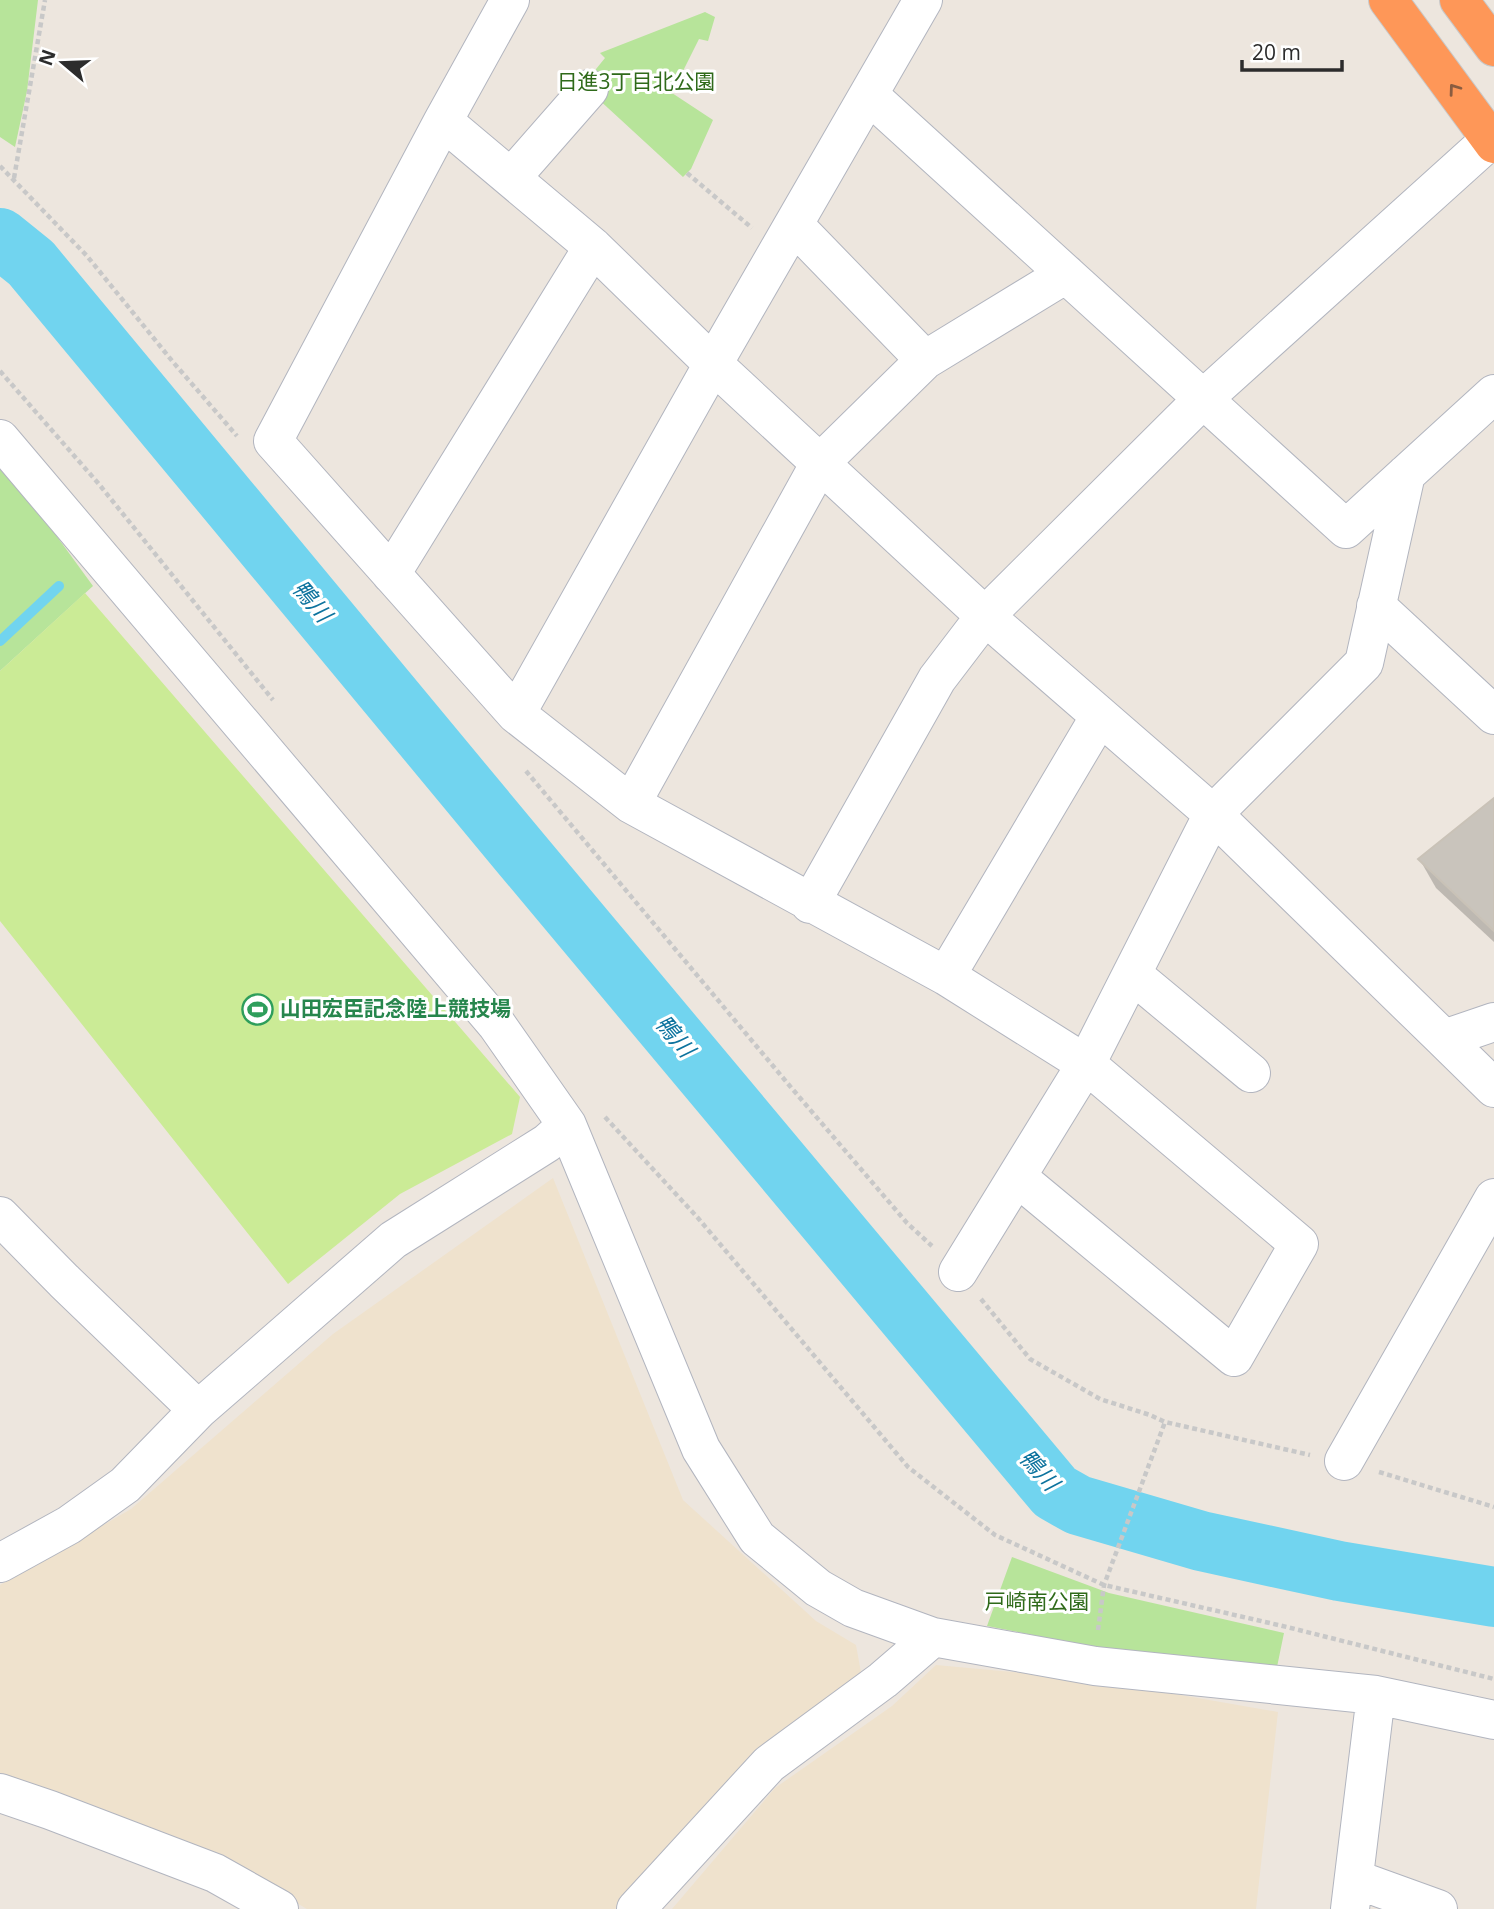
<svg xmlns="http://www.w3.org/2000/svg" width="1494" height="1909" viewBox="0 0 1494 1909" font-family="'Open Sans','Noto Sans JP',sans-serif">
<style>
.education{fill:#efe2cd}
.green{fill:#b7e49a}
.pitch{fill:#cbeb96}
.shadow{fill:#0003}
.lines{fill:none;stroke-linecap:round;stroke-linejoin:round}
.stream{stroke:#71d4ef;stroke-width:10}
.river{stroke:#71d4ef;stroke-width:60}
.building{fill:#c9c4bc;stroke:#c9c2b7;stroke-width:2}
.minor-casing{stroke:#b2b5bf;stroke-width:40}
.highway-casing{stroke:#c8c8c8;stroke-width:40}
.path{stroke:#c8c8c8;stroke-width:4.5;stroke-dasharray:5 3.5;stroke-linecap:butt}
.minor{stroke:#fff;stroke-width:38}
.highway{stroke:#fe9758;stroke-width:38}
.oneway{stroke:#8a5c40}
.labels{text-anchor:middle;stroke-width:6;stroke-linejoin:round;paint-order:stroke}
.park-label{font-size:21px;fill:#2f6a1a;stroke:#fff}
.leisure-label{font-size:21px;font-weight:bold;fill:#27864d;stroke:#fff;text-anchor:start}
.water-label{font-size:23px;font-style:italic;fill:#0d739e;stroke:#fff}
</style>
<rect width="100%" height="100%" fill="#ede6de"/>
<!-- education -->
<path class="education" d="M553,1178l130,322 133,121 40,24 6,33 -100,68 -147,163h-308l-76,-44 -231,-88v-192l131,-76 202,-175z
M936,1665l153,14 189,33 -22,197h-584l103,-121 117,-82z"/>
<!-- green -->
<path class="green" d="M0,0h38l-11,91 -12,56 -15,-10z
M705,12l10,5 -7,24 -9,-2 -27,54 41,27 -22,49 -8,8 -100,-92 22,-27 -5,-5z
M0,466l50,61 43,59 -93,85z
M1012,1557l97,36 175,40 -7,34 -173,-18 -117,-23z"/>
<!-- pitch -->
<path class="pitch" d="M85,593l435,504 -8,37 -112,60 -112,90 -288,-363v-250z"/>
<!-- shadow -->
<path class="shadow" d="M1494,800v142l-58,-54 -16,-28z"/>
<g class="lines">
<!-- stream -->
<path class="stream" d="M0,641l59,-55"/>
<!-- river -->
<path class="river" d="M0,238l31,25 492,593 532,636 23,13 123,36 138,30 155,26"/>
</g>
<!-- building -->
<path class="building" d="M1494,798v133l-76,-72z"/>
<g class="lines">
<defs>
<path id="minor" d="M869,95l477,434 148,-135
M443,121l67,-121
M511,178l78,-89
M794,225l131,135
M0,439l497,586 70,100 134,324 56,89 61,50 35,20 80,29 162,29 281,29 118,25
M391,574l202,-327
M1376,606l118,109
M516,714l197,-350 210,-364
M631,804l189,-341 105,-103 141,-86
M810,904l127,-225 48,-63 218,-217 288,-260
M1132,974l119,99
M946,976l154,-260
M1494,1022l-50,17 50,49
M1017,1177l217,180 65,-113 -213,-180 -140,-88 -315,-172 -115,-90 -243,-273 170,-320 150,126 120,117 272,252 228,198 231,225
M0,1216l64,65 134,129
M958,1272l128,-208 127,-250 151,-151 42,-189
M1344,1461l150,-263
M0,1563l69,-38 56,-40 73,-75 195,-170 154,-97 20,-18
M0,1793l50,17 165,63 64,36
M1355,1879l83,30
M636,1909l133,-145 114,-84 50,-43
M1350,1909l26,-214"/>
<path id="highway" d="M1388,0l106,144
M1459,0l35,47"/>
</defs>
<!-- minor casing -->
<use href="#minor" class="minor-casing"/>
<!-- highway casing -->
<use href="#highway" class="highway-casing"/>
<!-- path -->
<path class="path" d="M0,166l87,90 86,106 64,74
M687,173l65,55
M14,178l31,-178
M0,371l98,112 175,217
M526,771l263,314 118,138 25,23
M605,1117l93,101 210,249 87,68 109,50 183,42 207,52
M981,1299l49,60 70,40 50,16 15,7 145,33
M1379,1472l115,35
M1098,1630l6,-45 61,-163"/>
<!-- minor -->
<use href="#minor" class="minor"/>
<!-- highway -->
<use href="#highway" class="highway"/>
</g>
<!-- one-way arrows -->
<defs><path id="oneway-chevron" d="M-2-3.5L2.5 0L-2 3.5" fill="none" stroke-width="1.6" stroke-linecap="round" stroke-linejoin="round" transform="scale(1.75)"/></defs>
<use class="oneway" href="#oneway-chevron" transform="translate(1454 89) rotate(-126)"/>
<!-- icons -->
<defs>
<symbol id="stadium-ring" viewBox="-11 -11 22 22"><circle r="9.5" fill="#fff" stroke="#2e9e5b" stroke-width="1.5"/><path d="M0-5a6.5 5 0 1 0 0 10a6.5 5 0 1 0 0-10ZM-3.5-1.8h7v3.6h-7Z" fill="#2e9e5b"/></symbol>
</defs>
<g fill-rule="evenodd">
<use href="#stadium-ring" x="240" y="992" width="35" height="35"/>
</g>
<g class="labels">
<!-- park labels -->
<g class="park-label">
<text x="636" y="89">日進3丁目北公園</text>
<text x="1037" y="1609">戸崎南公園</text>
</g>
<!-- leisure labels -->
<g class="leisure-label">
<text x="280" y="1016">山田宏臣記念陸上競技場</text>
</g>
<!-- water labels -->
<g class="water-label">
<text transform="translate(312 601) rotate(50)" y="8">鴨川</text>
<text transform="translate(675 1036) rotate(50)" y="8">鴨川</text>
<text transform="translate(1039 1470) rotate(48)" y="8">鴨川</text>
</g>
</g>
<!-- north arrow -->
<g transform="translate(63 63) rotate(289)" stroke="#ffffff" stroke-width="5" paint-order="stroke">
<path d="M0-5L12 26L0 18L-12 26Z" fill="#2c2c2c"/>
<text y="-10" font-size="19" font-weight="bold" text-anchor="middle" fill="#2c2c2c">N</text>
</g>
<!-- scale -->
<path d="M1242 60v10h100v-10" fill="none" stroke="#2c2c2c" stroke-width="3.5"/>
<text x="1252" y="60" font-size="21" fill="#2c2c2c" stroke="#ffffff" stroke-width="5" paint-order="stroke">20 m</text>
</svg>
